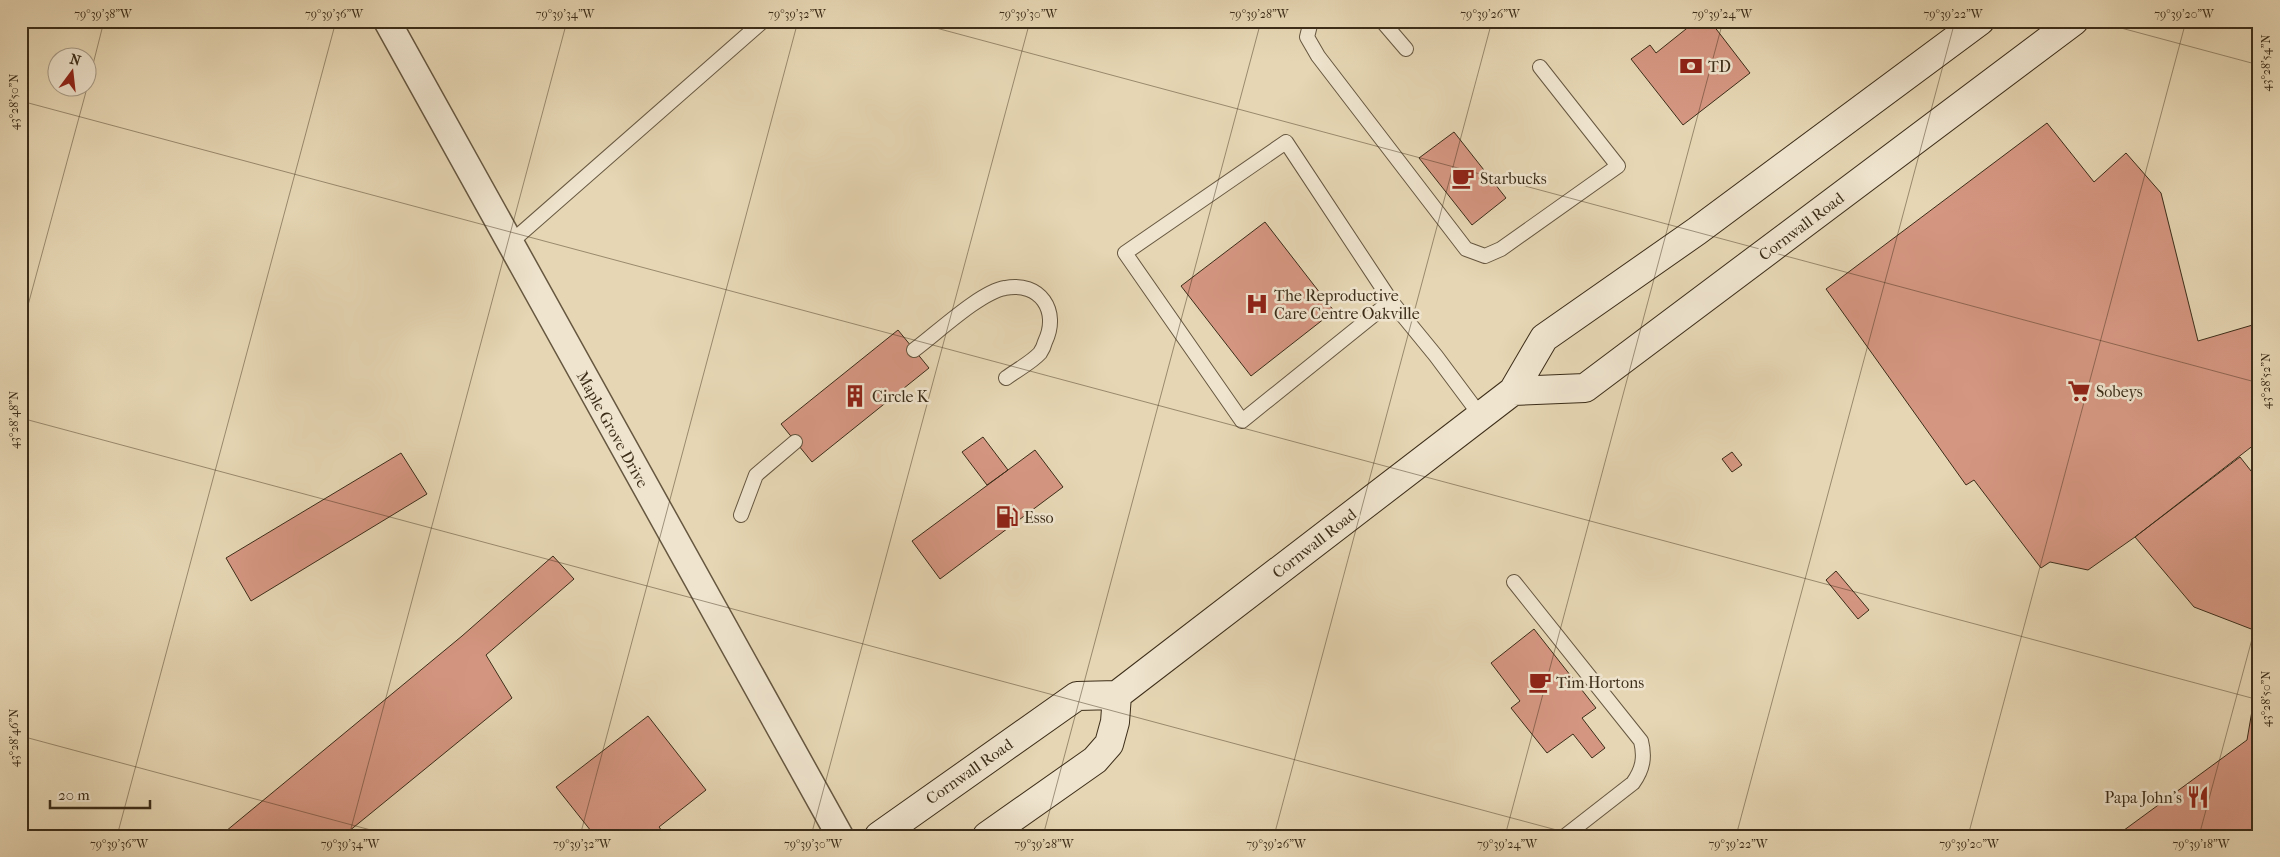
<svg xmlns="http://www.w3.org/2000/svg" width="2280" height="857" viewBox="0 0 2280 857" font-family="'IM FELL French Canon',serif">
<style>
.building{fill:#d59681;stroke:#3c2d19}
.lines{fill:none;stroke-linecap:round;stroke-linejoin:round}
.service-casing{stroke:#665740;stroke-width:16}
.minor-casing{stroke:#665740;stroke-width:29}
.secondary-casing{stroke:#3c2d19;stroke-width:30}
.service{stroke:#efe4ce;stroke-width:14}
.minor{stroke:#efe4ce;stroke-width:26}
.secondary{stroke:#efe4ce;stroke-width:28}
.ticks{fill:none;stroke:#3c2d19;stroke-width:1;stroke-opacity:0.45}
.labels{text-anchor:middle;stroke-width:5;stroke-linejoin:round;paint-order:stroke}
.poi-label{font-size:16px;fill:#3c2d19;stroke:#efe4ce;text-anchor:start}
.street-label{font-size:16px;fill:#3c2d19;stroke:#efe4ce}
.neatline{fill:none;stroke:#3c2d19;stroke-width:2}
.ticks-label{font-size:12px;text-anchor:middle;fill:#3c2d19}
</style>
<rect width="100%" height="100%" fill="#e6d6b3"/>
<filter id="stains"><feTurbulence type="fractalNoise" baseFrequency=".004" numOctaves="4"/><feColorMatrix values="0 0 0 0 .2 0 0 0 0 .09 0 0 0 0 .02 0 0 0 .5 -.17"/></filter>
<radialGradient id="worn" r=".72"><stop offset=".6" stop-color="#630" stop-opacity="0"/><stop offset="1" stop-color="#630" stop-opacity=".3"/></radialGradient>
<!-- building -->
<path class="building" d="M1696,21h14l40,52 -67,52 -52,-66 19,-14 6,8z
M2047,123l47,59 32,-29 35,40 37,148 58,-17 3,10v107l-124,96 -47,33 -38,-8 -9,6 -67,-88 -8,5 -140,-196z
M1454,132l52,66 -34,27 -53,-67z
M1265,222l69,89 -83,65 -70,-90z
M898,330l31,38 -117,94 -31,-38z
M983,437l25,33 -21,15 -25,-33z
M1035,450l28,37 -123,92 -28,-38z
M1732,452l10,13 -10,7 -10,-13z
M401,453l26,41 -176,107 -25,-43z
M2240,457l19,24v151l-65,-25 -59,-70z
M553,556l21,23 -88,76 26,43 -169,138h-123l242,-200z
M1836,571l33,39 -11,9 -32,-39z
M1534,629l62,79 -14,10 23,30 -13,10 -19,-24 -26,19 -36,-45 9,-7 -29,-38z
M2259,670v166h-143l131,-96z
M648,716l58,74 -47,37 7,9h-81l6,-5 -35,-44z"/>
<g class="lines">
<defs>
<path id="service" d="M1311,21l-4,16 11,19 148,193 19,7 16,-7 117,-83 -78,-99
M1382,21l24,28
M510,243l253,-222
M1391,301l-149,120 -117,-168 161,-111 105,159 45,55 44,59
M914,350c22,-16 66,-58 91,-62 35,-7 55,23 40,54 -1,4 -3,8 -5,11 -8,9 -23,17 -34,25
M741,515l15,-40 39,-33
M1514,582l127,159c4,16 2,28 -8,42l-68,53"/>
<path id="minor" d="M387,21l453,815"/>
<path id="secondary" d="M1513,391l72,-3 489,-367
M879,836l198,-140 40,-1 396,-304 31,-53 153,-107 283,-210
M987,836l108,-76 14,-16 6,-22 2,-27"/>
</defs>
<!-- service casing -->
<use href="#service" class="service-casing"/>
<!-- minor casing -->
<use href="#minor" class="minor-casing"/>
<!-- secondary casing -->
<use href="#secondary" class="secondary-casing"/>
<!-- service -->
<use href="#service" class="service"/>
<!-- minor -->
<use href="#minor" class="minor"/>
<!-- secondary -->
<use href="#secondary" class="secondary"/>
</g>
<!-- ticks -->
<path class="ticks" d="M910,21l1349,362M2095,21l164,44M88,84l16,-63M21,101l2238,599M21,331l66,-243M21,418l1558,418M21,736l372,100M117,836l219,-815M349,836l218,-815M580,836l218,-815M811,836l219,-815M1043,836l218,-815M1274,836l218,-815M1505,836l218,-815M1736,836l219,-815M1968,836l218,-815M2199,836l60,-223"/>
<!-- icons -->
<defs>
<symbol id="bank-bare" viewBox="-9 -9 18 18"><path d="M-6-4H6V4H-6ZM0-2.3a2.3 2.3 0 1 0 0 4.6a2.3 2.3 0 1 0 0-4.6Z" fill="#8f2418" stroke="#efe4ce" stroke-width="2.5" paint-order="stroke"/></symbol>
<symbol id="cafe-bare" viewBox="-9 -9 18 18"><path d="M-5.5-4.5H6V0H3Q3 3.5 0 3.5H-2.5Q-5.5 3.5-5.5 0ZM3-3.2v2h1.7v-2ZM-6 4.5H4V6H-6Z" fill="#8f2418" stroke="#efe4ce" stroke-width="2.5" paint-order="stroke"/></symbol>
<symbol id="hospital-bare" viewBox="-9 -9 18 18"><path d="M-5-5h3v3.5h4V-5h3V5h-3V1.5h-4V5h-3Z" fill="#8f2418" stroke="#efe4ce" stroke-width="2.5" paint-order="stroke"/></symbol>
<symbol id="supermarket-bare" viewBox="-9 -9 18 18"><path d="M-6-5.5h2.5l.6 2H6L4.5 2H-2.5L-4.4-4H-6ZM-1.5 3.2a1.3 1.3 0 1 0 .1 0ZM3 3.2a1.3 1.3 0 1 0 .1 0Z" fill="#8f2418" stroke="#efe4ce" stroke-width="2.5" paint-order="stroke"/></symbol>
<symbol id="building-bare" viewBox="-9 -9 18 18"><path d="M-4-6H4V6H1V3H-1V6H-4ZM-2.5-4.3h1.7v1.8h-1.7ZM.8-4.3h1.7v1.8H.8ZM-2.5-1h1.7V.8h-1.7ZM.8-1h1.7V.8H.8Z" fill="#8f2418" stroke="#efe4ce" stroke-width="2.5" paint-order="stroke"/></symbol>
<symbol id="fuel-bare" viewBox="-9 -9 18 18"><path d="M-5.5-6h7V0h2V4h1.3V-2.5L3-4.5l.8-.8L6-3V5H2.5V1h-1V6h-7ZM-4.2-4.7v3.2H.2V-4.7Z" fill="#8f2418" stroke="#efe4ce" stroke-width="2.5" paint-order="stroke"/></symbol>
<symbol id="restaurant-bare" viewBox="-9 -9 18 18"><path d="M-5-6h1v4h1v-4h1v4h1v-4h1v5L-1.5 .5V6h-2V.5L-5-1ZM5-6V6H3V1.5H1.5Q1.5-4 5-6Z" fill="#8f2418" stroke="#efe4ce" stroke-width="2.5" paint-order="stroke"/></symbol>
</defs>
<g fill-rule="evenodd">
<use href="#bank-bare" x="1675" y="50" width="32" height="32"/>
<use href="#cafe-bare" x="1447" y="162" width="32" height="32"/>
<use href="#hospital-bare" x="1241" y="288" width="32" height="32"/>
<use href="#supermarket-bare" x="2063" y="375" width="32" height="32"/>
<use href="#building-bare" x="839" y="380" width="32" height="32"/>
<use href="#fuel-bare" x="991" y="501" width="32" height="32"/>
<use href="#cafe-bare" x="1524" y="666" width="32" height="32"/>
<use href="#restaurant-bare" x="2182" y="781" width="32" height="32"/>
</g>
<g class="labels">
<!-- poi labels -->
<g class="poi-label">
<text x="1708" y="72">TD</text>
<text x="1480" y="184">Starbucks</text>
<text x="1274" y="301">The Reproductive<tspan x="1274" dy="18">Care Centre Oakville</tspan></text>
<text x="2096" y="397">Sobeys</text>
<text x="872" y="402">Circle K</text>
<text x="1024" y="523">Esso</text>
<text x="1556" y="688">Tim Hortons</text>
<text x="2182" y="803" text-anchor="end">Papa John's</text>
</g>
<!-- street labels -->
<g class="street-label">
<text transform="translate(1801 226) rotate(-37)" y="6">Cornwall Road</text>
<text transform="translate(613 429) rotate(61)" y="6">Maple Grove Drive</text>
<text transform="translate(1314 543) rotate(-38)" y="6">Cornwall Road</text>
<text transform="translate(969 771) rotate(-35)" y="6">Cornwall Road</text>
</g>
</g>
<!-- margin -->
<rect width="2280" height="857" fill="none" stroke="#e6d6b3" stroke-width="55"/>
<!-- north arrow -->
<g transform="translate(72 72) rotate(15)"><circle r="24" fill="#efe4ce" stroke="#a79b86"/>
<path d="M0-4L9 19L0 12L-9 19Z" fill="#8f2418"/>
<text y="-8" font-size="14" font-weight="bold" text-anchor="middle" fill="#3c2d19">N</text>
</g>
<!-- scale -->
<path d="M50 800v8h100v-8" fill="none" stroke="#3c2d19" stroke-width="2.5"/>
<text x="58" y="800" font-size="15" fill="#3c2d19" stroke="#efe4ce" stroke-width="4" paint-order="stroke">20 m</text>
<rect x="28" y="28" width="2224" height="802" class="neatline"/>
<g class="ticks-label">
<text x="103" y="18">79°39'38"W</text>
<text x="334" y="18">79°39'36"W</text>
<text x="565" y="18">79°39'34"W</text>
<text x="797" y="18">79°39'32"W</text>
<text x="1028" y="18">79°39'30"W</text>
<text x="1259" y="18">79°39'28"W</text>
<text x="1490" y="18">79°39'26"W</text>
<text x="1722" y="18">79°39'24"W</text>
<text x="1953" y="18">79°39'22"W</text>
<text x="2184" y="18">79°39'20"W</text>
<text transform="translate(2266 63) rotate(-90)" y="4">43°28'54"N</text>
<text transform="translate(14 102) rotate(-90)" y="4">43°28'50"N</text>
<text transform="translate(2266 381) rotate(-90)" y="4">43°28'52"N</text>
<text transform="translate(14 420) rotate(-90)" y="4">43°28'48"N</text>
<text transform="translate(2266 699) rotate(-90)" y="4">43°28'50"N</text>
<text transform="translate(14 738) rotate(-90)" y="4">43°28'46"N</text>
<text x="119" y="848">79°39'36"W</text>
<text x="350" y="848">79°39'34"W</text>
<text x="582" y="848">79°39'32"W</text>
<text x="813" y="848">79°39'30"W</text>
<text x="1044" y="848">79°39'28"W</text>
<text x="1276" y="848">79°39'26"W</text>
<text x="1507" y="848">79°39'24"W</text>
<text x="1738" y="848">79°39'22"W</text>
<text x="1969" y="848">79°39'20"W</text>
<text x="2201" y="848">79°39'18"W</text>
</g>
<rect width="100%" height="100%" filter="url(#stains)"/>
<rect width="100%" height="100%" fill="url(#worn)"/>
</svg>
